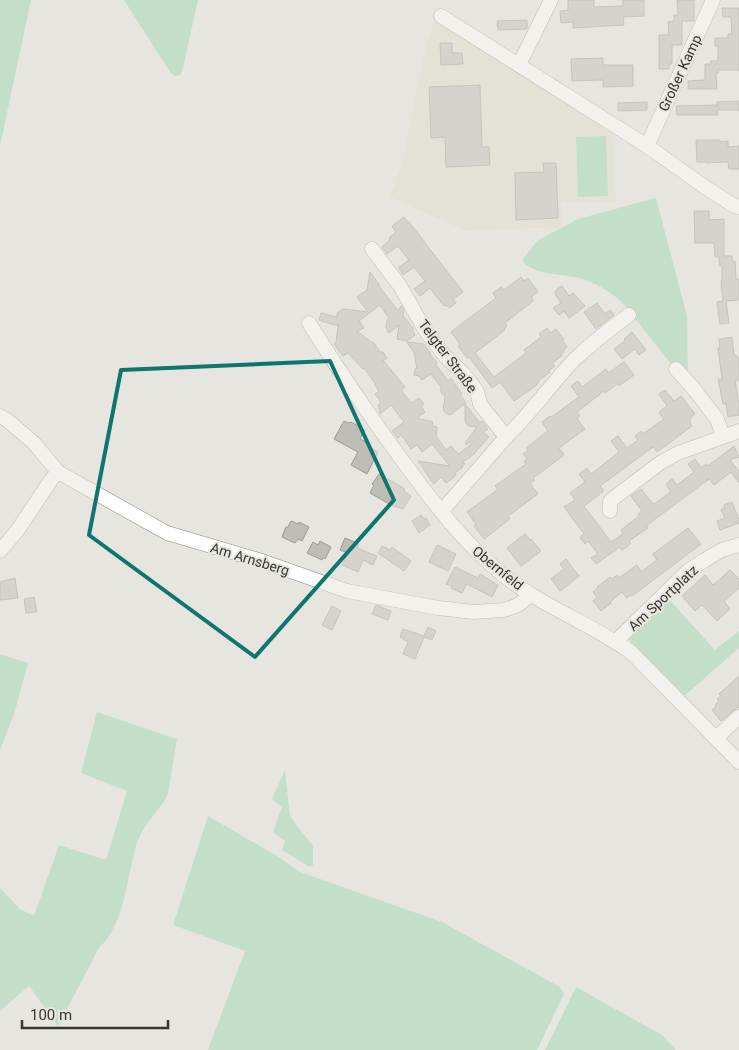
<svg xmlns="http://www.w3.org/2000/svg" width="739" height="1050" viewBox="0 0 739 1050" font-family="Roboto,sans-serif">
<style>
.built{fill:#e0ddcf}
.green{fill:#98d7b2}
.building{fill:#bebdb6;stroke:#9b9a94}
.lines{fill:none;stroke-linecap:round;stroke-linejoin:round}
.minor-casing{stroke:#8c8a84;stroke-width:15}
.minor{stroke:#fff;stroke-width:14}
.marked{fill:none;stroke:#0f766e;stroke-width:4;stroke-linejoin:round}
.labels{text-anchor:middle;stroke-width:4;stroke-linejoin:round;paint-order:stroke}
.street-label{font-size:14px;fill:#363633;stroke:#e7e5df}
</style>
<rect width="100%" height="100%" fill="#e7e5df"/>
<!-- built -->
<path class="built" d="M436,18l176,116 4,68 -55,1v24l-95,4 -76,-34 12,-33 24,-119z"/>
<!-- green -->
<path class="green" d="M0,0h31l-31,146z
M124,0h74l-15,68 -3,7 -5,1 -5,-4z
M606,136l2,60 -30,1 -2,-60z
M656,198l31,118 1,56 -11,-10 -5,3 -50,-63c-13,-11 -27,-20 -43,-24 -17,-4 -44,-3 -56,-16v-3l14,-18 41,-22z
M669,599l46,51 24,-19v17l-56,49 -52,-55 -2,-3 2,-3z
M0,654l28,9 -13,48 -15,39z
M97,712l80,27 -9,55c-7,15 -21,26 -28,42 -5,9 -6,20 -9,30 -6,28 -10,61 -32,82l-41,78 -29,-40 -29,25v-123l20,21 14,7 25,-71 47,15 21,-69 -46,-18z
M285,770l5,46 10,14 13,16v19l-3,2 -28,-17 3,-9 -12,-9 9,-25 -10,-8z
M208,816l71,41 21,15 142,50 118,65 4,7 -27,56h-329l37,-99 -72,-26z
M576,987l86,48 14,15h-131z"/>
<!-- building -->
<path class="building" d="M568,0h26v7l29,-1v-6h21v16l-21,1 1,8 -51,3v-6l-12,1 -1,-12 8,-1z
M677,0h17v21h-12v24h-10v19h-3v5h-10v-34h10l-1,-13 6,-1v-6h4z
M722,8h17v62h-21v3h-2l1,16h-29v-8l17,-1v-16h5l1,-3h7v-15h-3v-8h13v-4h4l-1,-17h-8z
M527,20v9l-29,1 -1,-9z
M440,43h12v10h10l1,11 -22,1z
M603,58v7h30v21l-30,1v-7l-31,1 -1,-22z
M480,85l2,62h7l1,18 -44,2 -1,-30 -14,1 -2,-51z
M739,101v9h-22l1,5h-41l-1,-9 41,-1v2v-5z
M647,102v8l-29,1v-8z
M696,140h24v2l8,-1v6l11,-1v23h-10l-1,-7 -22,1v-1h-9z
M543,163h13l2,55 -42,2 -1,-47 29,-1z
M694,211h15v9l15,-1v37h8v5h3l1,18h3v21l-13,1 3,22 -9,1 -3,-22 6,-1 -2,-20h1v-15h-2l-1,-9h-4l-1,-14h-19z
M404,217l4,5h1l54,70 -10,7 3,4 -7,5 -3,-3 -2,1 -14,-18 -10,8 -6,-7 11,-8 -11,-14 -11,8 -2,-4 -3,-3 11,-8 -11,-14 -11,8 -5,-7 7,-6 1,-4 6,-5 -4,-6z
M370,272l10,14h-1l19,25 3,-5 3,4 -1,6 10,12v3l2,4 -8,6 -10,-2 2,-14 -10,8 -3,-5 1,-8 2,-2 -9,-13 -21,16 5,7 -7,3 14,11 3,1 6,9h3l4,6 -4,2 22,27 -4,3 10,13 8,-5 5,6 -3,2 4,6 -8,6 16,4 -1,4 5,1 -1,9 10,14 5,-4 7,8 14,-10 -2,-2 -4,3 -1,-2 12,-16 -9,-1 -3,-4v-18l15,19 2,-2 6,8 -5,3 6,5 -3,3 -12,14 -11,8 2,2 -4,3h2l-8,6 1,2 -3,3 -7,5 -5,-6 -7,7 -16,-23 32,5 -18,-22 -10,8 -5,-7 -6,4 -10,-14 -3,3 -6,-7 12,-9 -13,-17 -11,9 -1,-7 -1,-2 3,-3 -6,-8 4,-3 -4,-6v-2l-11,-15 -1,1 -15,-16 -5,3 -9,-12 2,-2 2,-17h-4l-15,-5 2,-7 16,4v-4l6,-4 25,3 -11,-15 10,-7z
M521,277l3,4 4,-3 10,14 -7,5 2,4 -28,22 2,3 -3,3 1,1 -30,23 19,24 32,-24 -2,-3 17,-13 -2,-3 8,-6 4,5 5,-4 8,10 -2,1 5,7 -4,3 1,2 -3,3 1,1 -10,7 3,3 -7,5 2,1 -12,9 1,1 -3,2 1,1 -23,16 -14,-19 -8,6 -23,-31 -2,1 -9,-12 2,-2 -9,-12 45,-34 -3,-5 8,-6 3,3z
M562,286l7,10 4,-3 12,13 -16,12 -5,-7 -5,4 -6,-7 8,-5 -6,-9 1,-4z
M597,303l8,11 5,-4 4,5 -18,14 -12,-17z
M632,332l14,18 -7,5 -4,-6 -13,10 -8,-10 12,-9 -2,-1z
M732,337l2,17 4,3 1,9v14l-4,1 4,23v11l-11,2 -2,-13h-3l-5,-25h4l-4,-31h2l-1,-9z
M407,342l17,2 7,10 -1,1 7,7 -1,3 12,16 3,-3 11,16 -2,1 6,8 -16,12 -3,-1 -4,-4 2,-13 -4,-5v-5l-10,-13 -9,6 -3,-4 -5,-1 1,-6 2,-1 -2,-8v-6z
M624,362l10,13 -15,11 -2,-2 -12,9 -1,-2 -27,21 3,4 -3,3 8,10 -26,19 5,7 -31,23 2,2 -5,3 8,11 -30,22 2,3 -26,20 -10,-13 2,-2 -9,-12 31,-23 -3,-3 31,-22 -2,-3 3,-2 -4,-5 5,-4 -2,-2 22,-17 -6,-9 8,-6 1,1 28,-20 -8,-11 7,-5 4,6 24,-18 2,4z
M665,390l9,11 7,-5 14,18 -4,3 -1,6 2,3 -35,26 -4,-5 -53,39 4,5 -20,15 27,36 12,-8 -2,-4 18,-14 -1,-2 4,-3 -11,-15 10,-7 12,15 4,-2 14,-10 -5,-8 6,-5 5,6 17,-13 -6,-8 7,-5 6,9 5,-4 2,2 26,-20 5,11 -9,3 9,11v12l-8,-11 -17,13 -5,-6 -63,47 2,2 -19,13 2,2 -4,4 -5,3 -2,-3 -24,17 -5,-6 7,-4 -10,-13 -3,3 -5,-7 4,-3 -20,-27 11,-7 -5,-7 15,-11 -6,-8 8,-6 4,6 28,-22 -8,-11 7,-5 9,12 11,-8 -3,-4 6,-5 2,3 21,-15 -5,-7 8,-6 -8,-12z
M344,421l4,2 3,-1 14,8 -5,9 8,4 -1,2 11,7 -11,22 -16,-9 7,-13 -24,-13z
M379,474l26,15 -1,2 7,5 -8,13 -12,-4 -21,-12 4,-8 -2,-1z
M732,502l7,18v3l-19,7 -3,-9 8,-3 -4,-8 4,-3 -1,-2z
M421,515l3,4 2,-1 4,7 -11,8 -7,-12z
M291,521l7,3 1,-2 10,5 -7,14 -4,-2 -3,4 -13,-6 4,-10h2z
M688,528l13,16 -69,52 -1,-1 -4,3 -5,-6 -12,10 1,1 -10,8 -8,-10 4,-4 -4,-5 5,-4 -1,-1 13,-10 2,2 5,-4 2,3 18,-13 4,7 16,-12 -4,-6z
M525,534l5,6 1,-1 10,12 -20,15 -14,-18z
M345,538l14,6 -2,4 20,8 -4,9 -10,-5 -5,12 -16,-7 6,-12 -8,-3z
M320,541l11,6 -6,12 -2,-2 -1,3 -15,-7 6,-11 5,3z
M437,545l19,9 -8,17 -19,-9z
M382,546l8,4 2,-3 19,14 -7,10 -26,-18z
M566,559l13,17 -19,15 -9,-12 13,-10 -4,-5z
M455,567l23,11 2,-4 18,11 -6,12 -25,-13 -5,9 -11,-5 1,-2 -6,-2z
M730,570l9,9v9l-15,13 6,8 -13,12 -15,-16 -7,6 -13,-15 23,-21 8,10z
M15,578l3,20 -18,2v-18z
M34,597l3,15 -11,1 -2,-14z
M376,605l15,6 -3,9 -16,-6z
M332,606l9,5 -9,19 -10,-5z
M428,627l8,4 -4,9 -8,-3 -9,22 -12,-5 5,-12 -8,-5 3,-8 21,7z
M739,676v31l-6,4 -12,10 -9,-11 4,-4 -1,-1 4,-4 -2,-2 4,-3 -2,-2z"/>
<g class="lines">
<defs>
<path id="minor" d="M441,16l206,130 58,41 28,18 6,2
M519,65l32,-65
M647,146l66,-146
M372,249l28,37 25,44 20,26 18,17 14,18 3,13 26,33
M309,323c30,48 62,95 96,141 30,41 58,78 97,110 40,33 89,49 130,79l107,109
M676,369l18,20 23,30 6,18 16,-6
M0,416l7,4 27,23 24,29 109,61 95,28 85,30 91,17 36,4 30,-2 14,-5 13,-10
M610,511v-10l50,-38 18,-10 45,-16
M441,512l65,-75c25,-24 45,-53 69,-78 17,-16 35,-30 54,-44
M0,551l17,-20 34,-51 7,-8
M616,641l73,-71 16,-10 17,-10 17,-5
M716,738l23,-21"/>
</defs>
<!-- minor casing -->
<use href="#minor" class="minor-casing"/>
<!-- minor -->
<use href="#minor" class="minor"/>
</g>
<!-- marked area -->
<path d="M0 0H739V1050H0ZM330,361l64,139 -139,157 -166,-122 32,-165z" fill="#e7e5df" fill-opacity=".55" fill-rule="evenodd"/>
<path class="marked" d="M330,361l64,139 -139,157 -166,-122 32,-165z"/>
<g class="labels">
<!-- street labels -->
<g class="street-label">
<text transform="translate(680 73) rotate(-65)" y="5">Großer Kamp</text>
<text transform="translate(448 356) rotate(53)" y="5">Telgter Straße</text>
<text transform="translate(250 559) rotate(17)" y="5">Am Arnsberg</text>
<text transform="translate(498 568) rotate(39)" y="5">Obernfeld</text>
<text transform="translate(663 598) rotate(-43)" y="5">Am Sportplatz</text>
</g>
</g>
<!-- scale -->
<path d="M22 1020v8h146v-8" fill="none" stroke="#363633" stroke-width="2.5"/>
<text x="30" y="1020" font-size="15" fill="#363633" stroke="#e7e5df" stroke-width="4" paint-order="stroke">100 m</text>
</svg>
